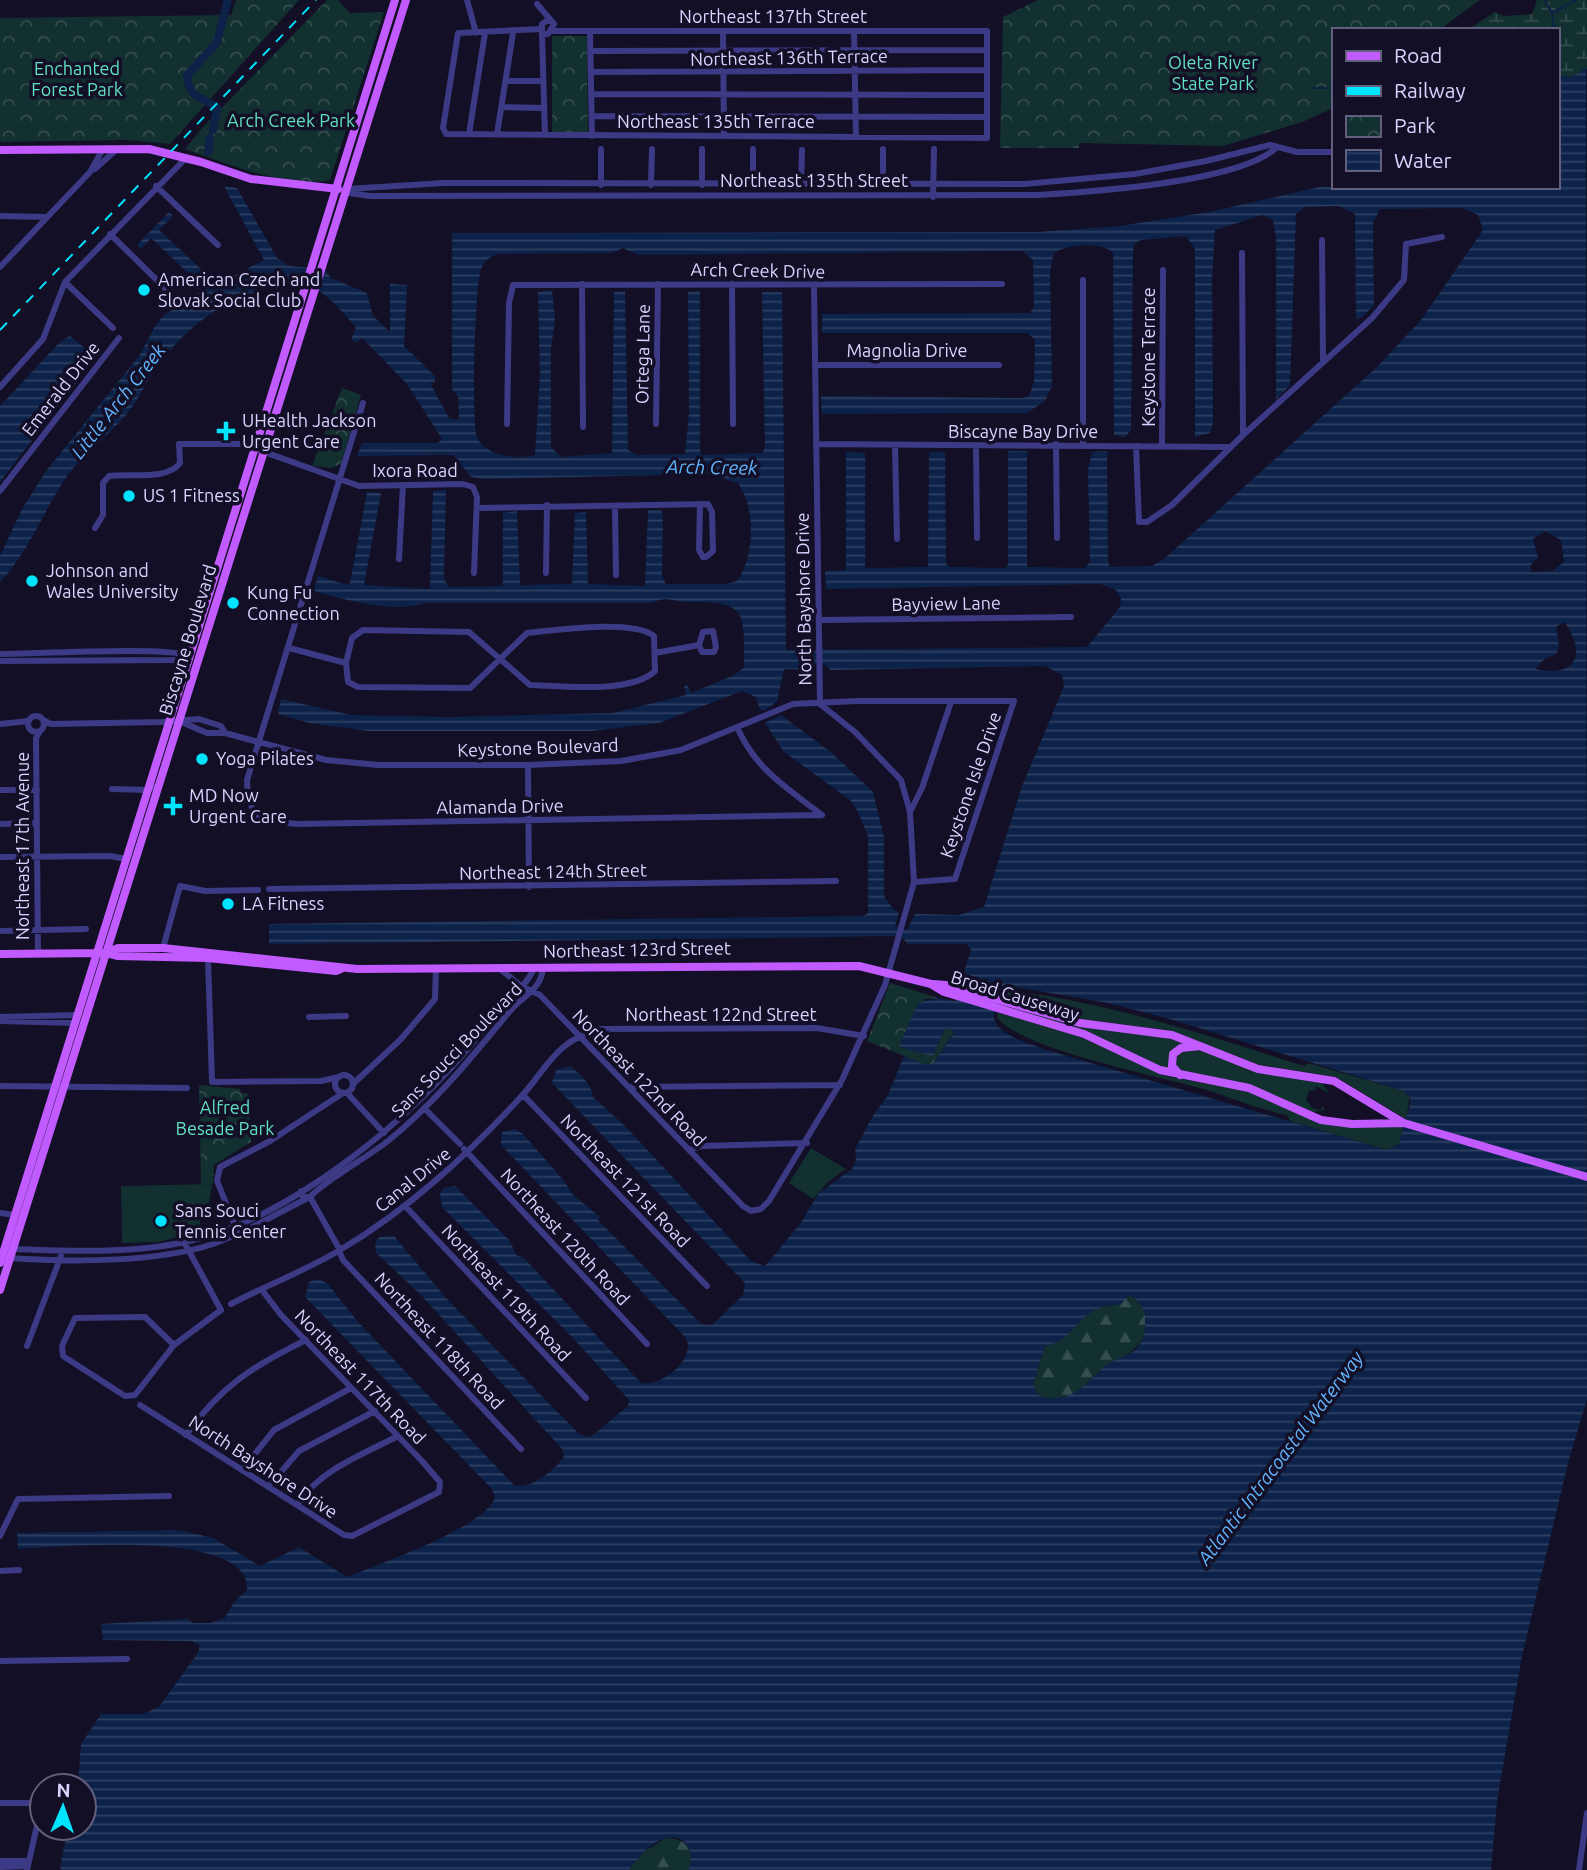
<svg xmlns="http://www.w3.org/2000/svg" width="1587" height="1870" viewBox="0 0 1587 1870" font-family="Ubuntu,sans-serif">
<style>
.grass{fill:#12302f}
.forest{fill:url(#forest-firs)}
.wetland{fill:url(#wetland-marsh)}
.park{fill:url(#park-crowns)}
.water{fill:url(#water-rules);fill-rule:evenodd}
.lines{fill:none;stroke-linecap:round;stroke-linejoin:round}
.stream{stroke:#0c2248;stroke-width:2}
.river{stroke:#0c2248;stroke-width:8}
.minor{stroke:#3d3a85;stroke-width:6}
.major{stroke:#c25bff;stroke-width:8}
.rail{stroke:#00e5ff;stroke-width:2;stroke-dasharray:10 9;stroke-linecap:butt}
.poi-dot{fill:#00e5ff;stroke:#130f26;stroke-width:2.5}
.labels{text-anchor:middle;stroke-width:7;stroke-linejoin:round;paint-order:stroke}
.street-label{font-size:18px;fill:#d9d4ff;stroke:#130f26}
.park-label{font-size:18px;fill:#5fe0c0;stroke:#130f26}
.poi-label{font-size:18px;fill:#d9d4ff;stroke:#130f26;text-anchor:start}
.water-label{font-size:19px;font-style:italic;fill:#62b6ff;stroke:#130f26}
</style>
<defs>
<pattern id="forest-firs" width="22" height="20" patternUnits="userSpaceOnUse" patternTransform="scale(1.75)"><rect width="22" height="20" fill="#12302f"/><path d="M5 1l3.5 6h-7zM16 11l3.5 6h-7z" fill="#344d4e"/></pattern>
<pattern id="wetland-marsh" width="20" height="14" patternUnits="userSpaceOnUse" patternTransform="scale(1.75)"><rect width="20" height="14" fill="#12302f"/><path d="M1 5h8M5 5V1M11 12h8M15 12V8" fill="none" stroke="#344d4e"/></pattern>
<pattern id="park-crowns" width="20" height="18" patternUnits="userSpaceOnUse" patternTransform="scale(1.75)"><rect width="20" height="18" fill="#12302f"/><path d="M2 6a3 3 0 1 1 6 0M12 15a3 3 0 1 1 6 0" fill="none" stroke="#344d4e"/></pattern>
<pattern id="water-rules" width="6" height="5" patternUnits="userSpaceOnUse" patternTransform="scale(1.75)"><rect width="6" height="5" fill="#0c2248"/><path d="M0 2.5h6" fill="none" stroke="#2f4163"/></pattern>
</defs>
<rect width="100%" height="100%" fill="#130f26"/>
<!-- grass -->
<path class="grass" d="M1003,990c103,11 203,45 301,76l4,-3 96,28 6,5 -4,23 -70,-42 -76,-12 -92,-35 -87,-11 -80,-23z
M1004,1005l185,38 -10,4 -6,24z
M997,1012l84,25 84,39 82,15 73,32 21,4 52,-2 11,3 -5,16 -12,6 -97,-29 -3,-6c-27,-5 -52,-16 -77,-24 -48,-15 -182,-39 -213,-73z
M1194,1048l128,35 8,11 -14,-8v4l-7,1 -3,8 6,9 9,2 1,-4 3,4 -12,2 -69,-28 -67,-15 -3,-3 3,-14z
M811,1148l35,21 -18,13 -15,17 -24,-16z
M212,1184l-4,27h-8v20l-41,11 -37,1 -1,-57z"/>
<!-- forest -->
<path class="forest" d="M1128,1295c9,3 15,11 17,21 7,34 -29,42 -49,59 -11,8 -16,19 -31,23 -9,2 -18,0 -27,-3l-5,-10 12,-39c35,-6 30,-42 75,-41z
M665,1838c21,0 32,12 23,32h-59l11,-15z"/>
<!-- wetland -->
<path class="wetland" d="M1537,0h50v69l-15,8 -15,-1v-46h-90l28,-18 9,4 28,-2z"/>
<!-- park -->
<path class="park" d="M236,0h63l-129,144 -41,-4 -129,2v-124l231,-3z
M327,0h11l12,13 34,-1 -54,168c-44,9 -103,-17 -145,-31l18,-22z
M1038,0h442l-41,30h-106v78l-28,13 -82,25 -144,-3v5h-79l3,-131z
M552,36h35l1,96h-36z
M342,388l19,7 -20,69 -10,4 -19,-2z
M890,983l48,15 -14,1 14,46 6,-15 6,-2 4,4 -21,32 -7,1 -59,-24z
M199,1085l41,4 1,4 7,1 3,48 -37,23 -1,19h-12z"/>
<!-- water -->
<path class="water" d="M1586,68l1,1331 -19,64 -46,193 -25,145 -6,69h-803c8,-16 -1,-36 -21,-32 -16,3 -29,20 -38,32h-567l-2,-2 7,-36 3,-4h14v-42h-6l3,-42 20,-30h42l16,-7 40,-56v-6l-7,-4 -89,-1 -2,-16 87,-5 5,4h17l15,-5 9,-16 13,-12c6,-62 -191,-43 -229,-41l-1,-16 162,-3 34,8 47,28 39,-19 48,30c30,-12 138,-50 148,-79l-3,-9 -187,-192 4,-15 9,-3 9,4 32,40 155,162c17,5 41,-15 50,-29l-1,-6 -143,-156 -44,-41 -1,-10 4,-6 15,-1 52,62 133,136 8,3 6,-2 35,-29 1,-6 -55,-61 -132,-132 -2,-12 3,-7 12,-2 54,54 8,16 6,1 118,126c21,4 55,-24 45,-45l-185,-193 1,-13 13,-3 8,5 42,48 7,12 28,23 -2,3 103,104 11,1 31,-30 2,-12 -193,-200 4,-13 14,-4c10,8 22,18 23,31l31,28 127,136 14,5 35,-42 19,-31 33,-24 4,-9 -1,-11 19,-35 13,-17 17,-41 22,9 7,-1 21,-31 -4,-5 -6,2 -11,26 -34,-9 19,-44 20,-5 17,3 16,-51 -4,-6h-60l-4,-6 -7,-2 -211,3 -3,5 -1,-5 -412,5v-20l594,-8 5,-3v-77l-11,-26 -7,-10 -66,-48 -19,-29 16,-8 51,38 41,39 11,45v59l9,13 6,3 -4,14 12,4 8,-16 44,1 25,-8 37,-118 43,-103 -2,-11 -17,-9 -215,4 -4,-5 -13,-1 1,6 -30,-1 -7,32 -11,9h-6l-4,-13 -14,-6 -83,32 -67,8h-223l-60,-8 -31,-9 3,-15 70,16 98,2 164,-4 73,-18 -2,-8 3,-2 4,8 41,-17 12,-8c0,-54 5,-67 -55,-66 -14,0 -24,-7 -37,1h-226c-34,10 -76,-2 -110,-11l-2,-3 4,-13 29,9 3,-2 17,-91 14,1 -17,92 66,4 3,-98 13,-1 -2,82v8l6,7 53,-1v-73l14,-2 3,74 52,-1 3,-71 11,-1 2,72 57,2 3,-76h13l2,5 -1,61 4,8h60l11,-3c18,-25 19,-73 1,-98l-30,-9 -225,5 -12,-2 -18,-22 -96,1 5,-13h76l4,-4 -35,-55 -45,-46 -6,5 -5,-4 5,-11c-17,-21 -33,-38 -57,-49 -64,17 -97,31 -139,83 -13,17 -21,38 -35,54 -18,21 -50,46 -62,66 -21,33 -36,72 -63,100v-26l22,-47 24,-38 94,-116 15,-29 9,-11 37,-24 1,-5 -51,-48 -10,11 -4,-4 32,-33 4,4 -14,14 58,54 47,-24 -40,-74 13,2 40,70 12,8 36,3 6,9 36,15 6,23 17,16v-48l17,1 -3,61 31,30v6l-5,1 19,35 5,2 5,-2 -1,-21 -6,-8v-156l586,-1 82,-6 89,-14 110,-25h238v-111l15,1zM1339,206l16,8 1,105 5,-1 13,-13 -1,-82 7,-14 82,-1 16,7 5,15 -62,90 -44,47 -213,192 -12,7 -42,1 -2,-5 -1,-111 -15,1 -4,18 2,92 -5,6 -58,-1v-116h-19v114l-3,3 -55,-1 -4,-3 -1,-112h-16l-1,115 -63,1v-115l-19,-1v118l-21,1 1,18 274,-5 16,6 5,9 -1,8 -33,40 -301,3 -4,-358h-20l3,156 -3,5 -60,2 -2,-4v-160l-12,1 1,122 -4,40 -48,1 -9,-5 -3,-159 -11,1 -2,161 -51,4 -10,-10v-99l4,-28 -3,-30 -14,2 2,82 -5,81c-16,5 -51,1 -58,-18 -6,-19 -2,-142 3,-164 2,-10 8,-15 17,-19l115,-1 11,-5 15,7 384,-4 11,9 1,47 -4,6 -208,1v19h205l8,6 -1,43 -5,14 -6,2 -202,-2 1,18 205,-1 18,-12 7,-15 -2,-115 4,-18c15,-9 44,-11 59,-1l1,183 11,2 6,-7 2,-180 2,-7 6,-3 45,-4 9,13v188l15,-4 3,-11 -1,-144 3,-48 47,-15 11,5 3,18v162l14,-15 6,-171 9,-7zM1545,531l16,9 3,22 -12,9 -20,1 -2,-6 8,-9 -5,-18zM1564,622c23,30 13,57 -28,47 14,-23 29,-2 20,-42zM1010,986l98,17 62,16 234,72 7,9 -12,44 -12,6 -340,-100c-14,-6 -51,-14 -53,-33 0,-7 6,-19 9,-27zM1129,1295c19,8 21,37 8,53 -7,8 -20,10 -29,16 -23,18 -36,43 -70,31l-5,-11 12,-38c35,-5 30,-42 75,-41z
M70,336l26,21 -96,125v-76l60,-64z"/>
<g class="lines">
<!-- stream -->
<path class="stream" d="M1545,0l7,13 2,17
M1552,13l24,-13
M1312,88h21"/>
<!-- river -->
<path class="river" d="M213,130l4,-22c-15,-13 -27,-7 -30,-32l30,-34 11,-42
M208,152l2,-14"/>
<!-- minor -->
<path class="minor" d="M467,0l9,33
M537,4l17,20 -6,10 -6,1v-11l8,-5
M541,29l-83,4 -15,95 3,6 541,4v-107h-436
M723,31l1,105
M854,31l2,106
M590,32l2,104
M542,35l3,99
M591,51l396,-1
M592,72l395,-2
M506,81h37
M592,94l395,1
M502,107l42,1
M592,116l395,1
M469,134l16,-101
M497,134l16,-101
M601,149v36
M95,169l22,-20
M801,184l1,-34
M883,184v-35
M651,185l1,-36
M702,185v-36
M753,185v-36
M156,186l62,59
M345,189l5,4 20,3 668,-1c52,-3 203,-13 239,-48
M347,189l97,-6 580,1 111,-10 71,-13 64,-16 27,7h36
M933,197l1,-48
M0,216l47,1
M110,234l58,57
M1322,240l1,122
M1242,253l1,182
M0,267l90,-95 13,-23
M1083,280v165
M65,282l48,46
M582,284l1,143
M732,284l1,140
M815,365h184
M0,387l43,-48 22,-57 121,-124
M363,403l-116,377c0,40 16,41 51,44l524,-9
M507,424l2,-121 4,-18 489,-1
M656,424l2,-140
M816,444l414,3
M1056,444l1,94
M895,445l2,94
M1162,445l1,-175
M1136,446l3,76h8l25,-17 71,-70 129,-117 32,-38 2,-36 36,-7
M976,447l1,91
M0,491l119,-153
M615,507l1,68
M477,508l231,-4 4,8 1,39 -7,6h-3l-4,-7 1,-45
M95,528l8,-13v-32l6,-7c20,-3 58,5 71,-13l-1,-19h63l117,42 104,-2 10,3 4,10 -3,76
M399,559l4,-74
M546,573l1,-68
M820,620l251,-3
M289,648l57,15
M655,653l44,-8 3,7h12l2,-5 -3,-16 -10,1 -4,13
M0,654c30,0 172,-8 189,2
M0,661l178,-1 11,-4
M346,663l6,-25 11,-8 106,2 61,53c33,1 101,9 125,-14l-1,-35c-21,-17 -98,-6 -127,-3l-57,55 -112,-1 -10,-5 -2,-19
M28 724a8 8 0 1 1 16 0a8 8 0 1 1-16 0Z
M43,720l8,4 111,-2 37,-3 22,7 4,7
M179,721l28,12h18l101,27 52,5h150l93,-4 60,-11 112,-46 64,-3h157l-59,178 -41,3
M0,724l29,-3
M737,727c19,43 49,60 85,88
M528,765l1,122
M112,789l35,1 12,-5
M0,790h37
M910,812l12,-24 29,-86
M0,824l37,-1
M0,857l110,-1 16,3
M269,889l567,-8
M0,931l86,-2
M163,948l17,-62 25,5 53,-1
M38,953l-2,-215 4,-7
M208,958l4,124 109,-1 18,-4
M499,968l22,18 19,9 203,211 8,5 10,-2 8,-8 73,-121 43,-95 29,-103 -4,-70 -9,-32 -46,-48 -35,-28c-2,-139 -4,-278 -6,-418
M0,1017l77,-2
M309,1017l37,-1
M0,1021l74,2
M335 1084a9 9 0 1 1 18 0a9 9 0 1 1-18 0Z
M353,1084l48,-45 34,-40 1,-31
M0,1086l187,2
M629,1087l211,-2
M347,1093l37,40
M523,1095l184,191
M424,1108l36,36
M464,1149l183,195
M689,1150l13,-4 105,-3
M301,1191l2,6h7c13,-15 59,-41 78,-56 47,-38 83,-83 121,-129 13,-16 33,-22 34,-45
M310,1197l30,53
M406,1207l180,191
M0,1213l15,2
M236,1228l-19,-47 3,-14 50,-26 73,-48
M10,1249c56,2 120,5 175,-7 107,-23 229,-125 297,-210 10,-14 51,-52 52,-65
M339,1251l4,9 178,189
M8,1258c60,4 148,5 205,-14 32,-11 63,-30 93,-45
M231,1304c36,-19 74,-33 109,-54 69,-41 125,-93 179,-151 29,-31 36,-59 82,-70l216,-1 47,8
M174,1345l-29,-28 -70,1 -13,28 1,10 62,40 10,-1 39,-50 47,-35 -37,-68
M27,1346l34,-90
M140,1405l204,130 8,1 87,-44 1,-10 -18,-21 -141,-146 -19,-25
M186,1435c35,-49 67,-69 120,-95
M242,1470l32,-40 77,-42
M268,1487l31,-36 76,-40
M297,1505c24,-36 63,-49 101,-69
M0,1536l18,-37 151,-3
M0,1571l19,-1
M0,1661l127,-2
M0,1803h31l9,9 -13,58
M0,1861h29
M0,1867l28,-1
M1579,1870l8,-57"/>
<!-- major -->
<path class="major" d="M0,150l149,-1 52,13 50,17 87,10
M106,953l12,-5h45l194,21 502,-3 72,18 13,8 140,42 76,36 89,18 72,32 31,4 52,-1 183,54
M0,954l106,-1 11,3 91,2 128,13 5,-2
M933,984l13,1 134,38 92,12 86,34 76,12 68,41
M1180,1075l-8,-9 1,-12 8,-6 19,-2
M0,1263l395,-1263
M0,1290l406,-1290"/>
<!-- rail -->
<path class="rail" d="M0,330l316,-330"/>
</g>
<!-- markers -->
<g class="poi-dot">
<circle cx="144" cy="290" r="7"/>
<path d="M222.5 420.5h7v7h7v7h-7v7h-7v-7h-7v-7h7z"/>
<circle cx="129" cy="496" r="7"/>
<circle cx="32" cy="581" r="7"/>
<circle cx="233" cy="603" r="7"/>
<circle cx="202" cy="759" r="7"/>
<path d="M169.5 795.5h7v7h7v7h-7v7h-7v-7h-7v-7h7z"/>
<circle cx="228" cy="904" r="7"/>
<circle cx="161" cy="1221" r="7"/>
</g>
<g class="labels">
<!-- street labels -->
<g class="street-label">
<text x="773" y="23">Northeast 137th Street</text>
<text transform="translate(789 58) rotate(-1)" y="6">Northeast 136th Terrace</text>
<text x="716" y="128">Northeast 135th Terrace</text>
<text x="814" y="187">Northeast 135th Street</text>
<text transform="translate(758 271) rotate(1)" y="6">Arch Creek Drive</text>
<text x="907" y="357">Magnolia Drive</text>
<text transform="translate(643 354) rotate(-89)" y="6">Ortega Lane</text>
<text transform="translate(1149 357) rotate(-90)" y="6">Keystone Terrace</text>
<text transform="translate(61 389) rotate(-52)" y="6">Emerald Drive</text>
<text x="1023" y="438">Biscayne Bay Drive</text>
<text x="415" y="477">Ixora Road</text>
<text transform="translate(804 599) rotate(-91)" y="6">North Bayshore Drive</text>
<text transform="translate(946 604) rotate(-1)" y="6">Bayview Lane</text>
<text transform="translate(188 640) rotate(-73)" y="6">Biscayne Boulevard</text>
<text transform="translate(538 748) rotate(-2)" y="6">Keystone Boulevard</text>
<text transform="translate(971 785) rotate(-71)" y="6">Keystone Isle Drive</text>
<text transform="translate(500 807) rotate(-1)" y="6">Alamanda Drive</text>
<text transform="translate(23 846) rotate(-90)" y="6">Northeast 17th Avenue</text>
<text transform="translate(553 872) rotate(-1)" y="6">Northeast 124th Street</text>
<text transform="translate(637 950) rotate(-1)" y="6">Northeast 123rd Street</text>
<text transform="translate(1015 996) rotate(17)" y="6">Broad Causeway</text>
<text x="721" y="1021">Northeast 122nd Street</text>
<text transform="translate(457 1050) rotate(-46)" y="6">Sans Soucci Boulevard</text>
<text transform="translate(639 1078) rotate(46)" y="6">Northeast 122nd Road</text>
<text transform="translate(413 1180) rotate(-39)" y="6">Canal Drive</text>
<text transform="translate(625 1181) rotate(46)" y="6">Northeast 121st Road</text>
<text transform="translate(565 1237) rotate(47)" y="6">Northeast 120th Road</text>
<text transform="translate(506 1293) rotate(47)" y="6">Northeast 119th Road</text>
<text transform="translate(439 1341) rotate(47)" y="6">Northeast 118th Road</text>
<text transform="translate(360 1377) rotate(46)" y="6">Northeast 117th Road</text>
<text transform="translate(263 1467) rotate(33)" y="6">North Bayshore Drive</text>
</g>
<!-- park labels -->
<g class="park-label">
<text x="1213" y="69">Oleta River<tspan x="1213" dy="21">State Park</tspan></text>
<text x="77" y="75">Enchanted<tspan x="77" dy="21">Forest Park</tspan></text>
<text x="291" y="127">Arch Creek Park</text>
<text x="225" y="1114">Alfred<tspan x="225" dy="21">Besade Park</tspan></text>
</g>
<!-- poi labels -->
<g class="poi-label">
<text x="158" y="286">American Czech and<tspan x="158" dy="21">Slovak Social Club</tspan></text>
<text x="242" y="427">UHealth Jackson<tspan x="242" dy="21">Urgent Care</tspan></text>
<text x="143" y="502">US 1 Fitness</text>
<text x="46" y="577">Johnson and<tspan x="46" dy="21">Wales University</tspan></text>
<text x="247" y="599">Kung Fu<tspan x="247" dy="21">Connection</tspan></text>
<text x="216" y="765">Yoga Pilates</text>
<text x="189" y="802">MD Now<tspan x="189" dy="21">Urgent Care</tspan></text>
<text x="242" y="910">LA Fitness</text>
<text x="175" y="1217">Sans Souci<tspan x="175" dy="21">Tennis Center</tspan></text>
</g>
<!-- water labels -->
<g class="water-label">
<text transform="translate(118 401) rotate(-52)" y="7">Little Arch Creek</text>
<text transform="translate(712 467) rotate(1)" y="7">Arch Creek</text>
<text transform="translate(1280 1458) rotate(-53)" y="7">Atlantic Intracoastal Waterway</text>
</g>
</g>
<!-- legend -->
<rect x="1332" y="28" width="228" height="161" fill="#130f26" stroke="#625e7d" stroke-width="2"/>
<rect x="1346" y="51" width="35" height="10" fill="#c25bff" stroke="#625e7d" stroke-width="2"/>
<text x="1394" y="63" font-size="21" fill="#d9d4ff">Road</text>
<rect x="1346" y="86" width="35" height="10" fill="#00e5ff" stroke="#625e7d" stroke-width="2"/>
<text x="1394" y="98" font-size="21" fill="#d9d4ff">Railway</text>
<rect x="1346" y="116" width="35" height="21" fill="url(#park-crowns)" stroke="#625e7d" stroke-width="2"/>
<text x="1394" y="133" font-size="21" fill="#d9d4ff">Park</text>
<rect x="1346" y="150" width="35" height="21" fill="url(#water-rules)" stroke="#625e7d" stroke-width="2"/>
<text x="1394" y="168" font-size="21" fill="#d9d4ff">Water</text>
<!-- north arrow -->
<g transform="translate(63 1807) rotate(2)"><circle r="33" fill="#130f26" stroke="#625e7d" stroke-width="2"/>
<path d="M0-5L12 26L0 18L-12 26Z" fill="#00e5ff"/>
<text y="-10" font-size="19" font-weight="bold" text-anchor="middle" fill="#d9d4ff">N</text>
</g>
</svg>
